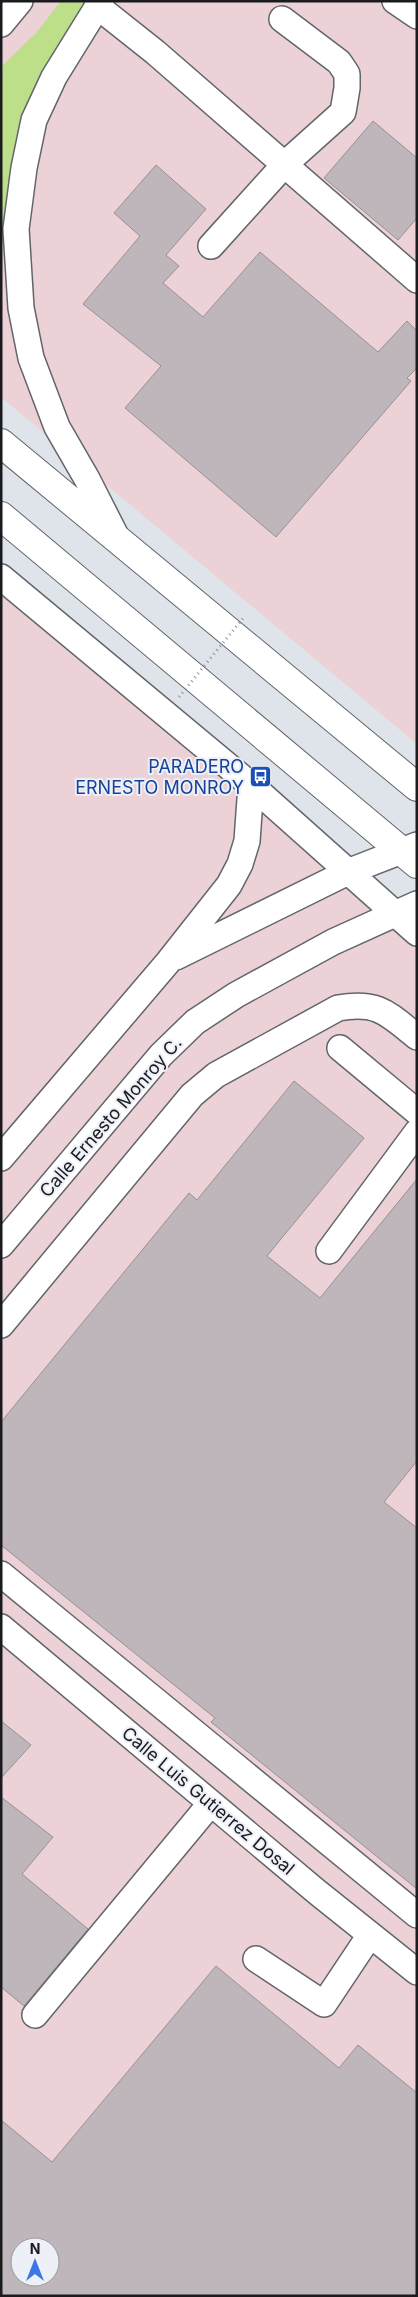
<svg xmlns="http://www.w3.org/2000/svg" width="418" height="2297" viewBox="0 0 418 2297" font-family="Inter,sans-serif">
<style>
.industrial{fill:#ecd1d6;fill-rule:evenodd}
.green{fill:#bedf8a}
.building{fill:#beb6ba;stroke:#989094;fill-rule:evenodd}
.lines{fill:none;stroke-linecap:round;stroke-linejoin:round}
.minor-casing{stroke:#62656b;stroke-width:28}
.major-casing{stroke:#62656b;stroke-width:30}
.minor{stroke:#fff;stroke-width:25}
.major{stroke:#fff;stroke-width:28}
.path-bridge{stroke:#8f9197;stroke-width:3;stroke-dasharray:1 4;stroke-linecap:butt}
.labels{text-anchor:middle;stroke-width:4;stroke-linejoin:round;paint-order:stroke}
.transit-label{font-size:18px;fill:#164399;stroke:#edf0f7;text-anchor:end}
.street-label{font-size:18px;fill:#1a1b1e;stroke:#edf0f7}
</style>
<rect width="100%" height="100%" fill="#dfe3ea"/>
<!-- industrial -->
<path class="industrial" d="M1,1h416v743l-416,-347z
M1,578l416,336v1382h-416zM20,2247h30v30h-30z"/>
<!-- green -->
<path class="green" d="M61,1h36l-50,81 -36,149 -10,15v-179l35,-34z"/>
<!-- building -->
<path class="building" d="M373,121l44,37v60l-19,22 -74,-62z
M156,165l50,44 -40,46 13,11 -16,17 40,34 57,-65 118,100 29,-31 10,10v37l-10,10 4,3 -135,156 -151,-129 36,-42 -78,-62 57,-68 -26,-23z
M294,1081l70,57 -97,118 53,42 97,-119v282l-33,41 33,26v361l-206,-167 4,-4 -214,-173v-123l188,-229 8,7z
M1,1721l30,24 -30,33z
M1,1797l52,40 -31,37 66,55 -64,77 -23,-19z
M216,1966l123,102 19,-23 59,48v203h-416v-176l51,42zM20,2247h30v30h-30z"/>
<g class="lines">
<defs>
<path id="minor" d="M101,1l-47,76 -20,43 -10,48 -8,61 5,79 10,50 26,69 30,52 30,59
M395,1l22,15
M97,6l58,46 262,228
M1,24l19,-23
M211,246l74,-82 58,-52 4,-24v-14l-8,-12 -57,-43
M1,577l250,208 166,148
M176,957l174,-86 67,-26
M340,1048l77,64
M1,1158l168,-197 60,-76 11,-21 7,-23 4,-56
M1,1245l160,-190 34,-33 41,-27 97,-53 84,-38
M329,1251l88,-119
M1,1325l191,-230 24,-20 122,-67c40,-7 49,5 79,29
M1,1574l416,341
M1,1627l316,265 100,80
M256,1959l68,45 46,-69
M35,2015l176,-212"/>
<path id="major" d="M1,443l416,344
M1,516l416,348"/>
</defs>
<!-- minor casing -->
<use href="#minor" class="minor-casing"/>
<!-- major casing -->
<use href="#major" class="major-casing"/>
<!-- minor -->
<use href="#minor" class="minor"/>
<!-- major -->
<use href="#major" class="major"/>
<!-- path-bridge -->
<path class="path-bridge" d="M179,697l65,-80"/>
</g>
<!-- icons -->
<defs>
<symbol id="bus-square" viewBox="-11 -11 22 22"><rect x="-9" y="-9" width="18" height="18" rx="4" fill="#1a4fb4" stroke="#edf0f7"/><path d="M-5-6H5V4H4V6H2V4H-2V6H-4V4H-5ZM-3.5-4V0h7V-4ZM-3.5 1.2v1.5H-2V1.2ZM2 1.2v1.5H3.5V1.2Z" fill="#fff"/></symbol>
</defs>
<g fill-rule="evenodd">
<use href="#bus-square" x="248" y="764" width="25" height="25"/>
</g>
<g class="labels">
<!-- transit labels -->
<g class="transit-label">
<text x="244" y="773">PARADERO<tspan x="244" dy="21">ERNESTO MONROY</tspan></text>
</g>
<!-- street labels -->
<g class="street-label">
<text transform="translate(111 1117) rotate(-49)" y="6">Calle Ernesto Monroy C.</text>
<text transform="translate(208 1801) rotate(40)" y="6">Calle Luis Gutierrez Dosal</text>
</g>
</g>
<!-- border -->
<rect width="418" height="2297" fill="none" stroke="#1a1b1e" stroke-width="5"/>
<!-- north arrow -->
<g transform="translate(35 2262)"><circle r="24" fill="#edf0f7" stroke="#999ba0"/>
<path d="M0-4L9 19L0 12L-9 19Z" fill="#3d76e5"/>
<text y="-8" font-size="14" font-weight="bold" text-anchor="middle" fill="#1a1b1e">N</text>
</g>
</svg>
